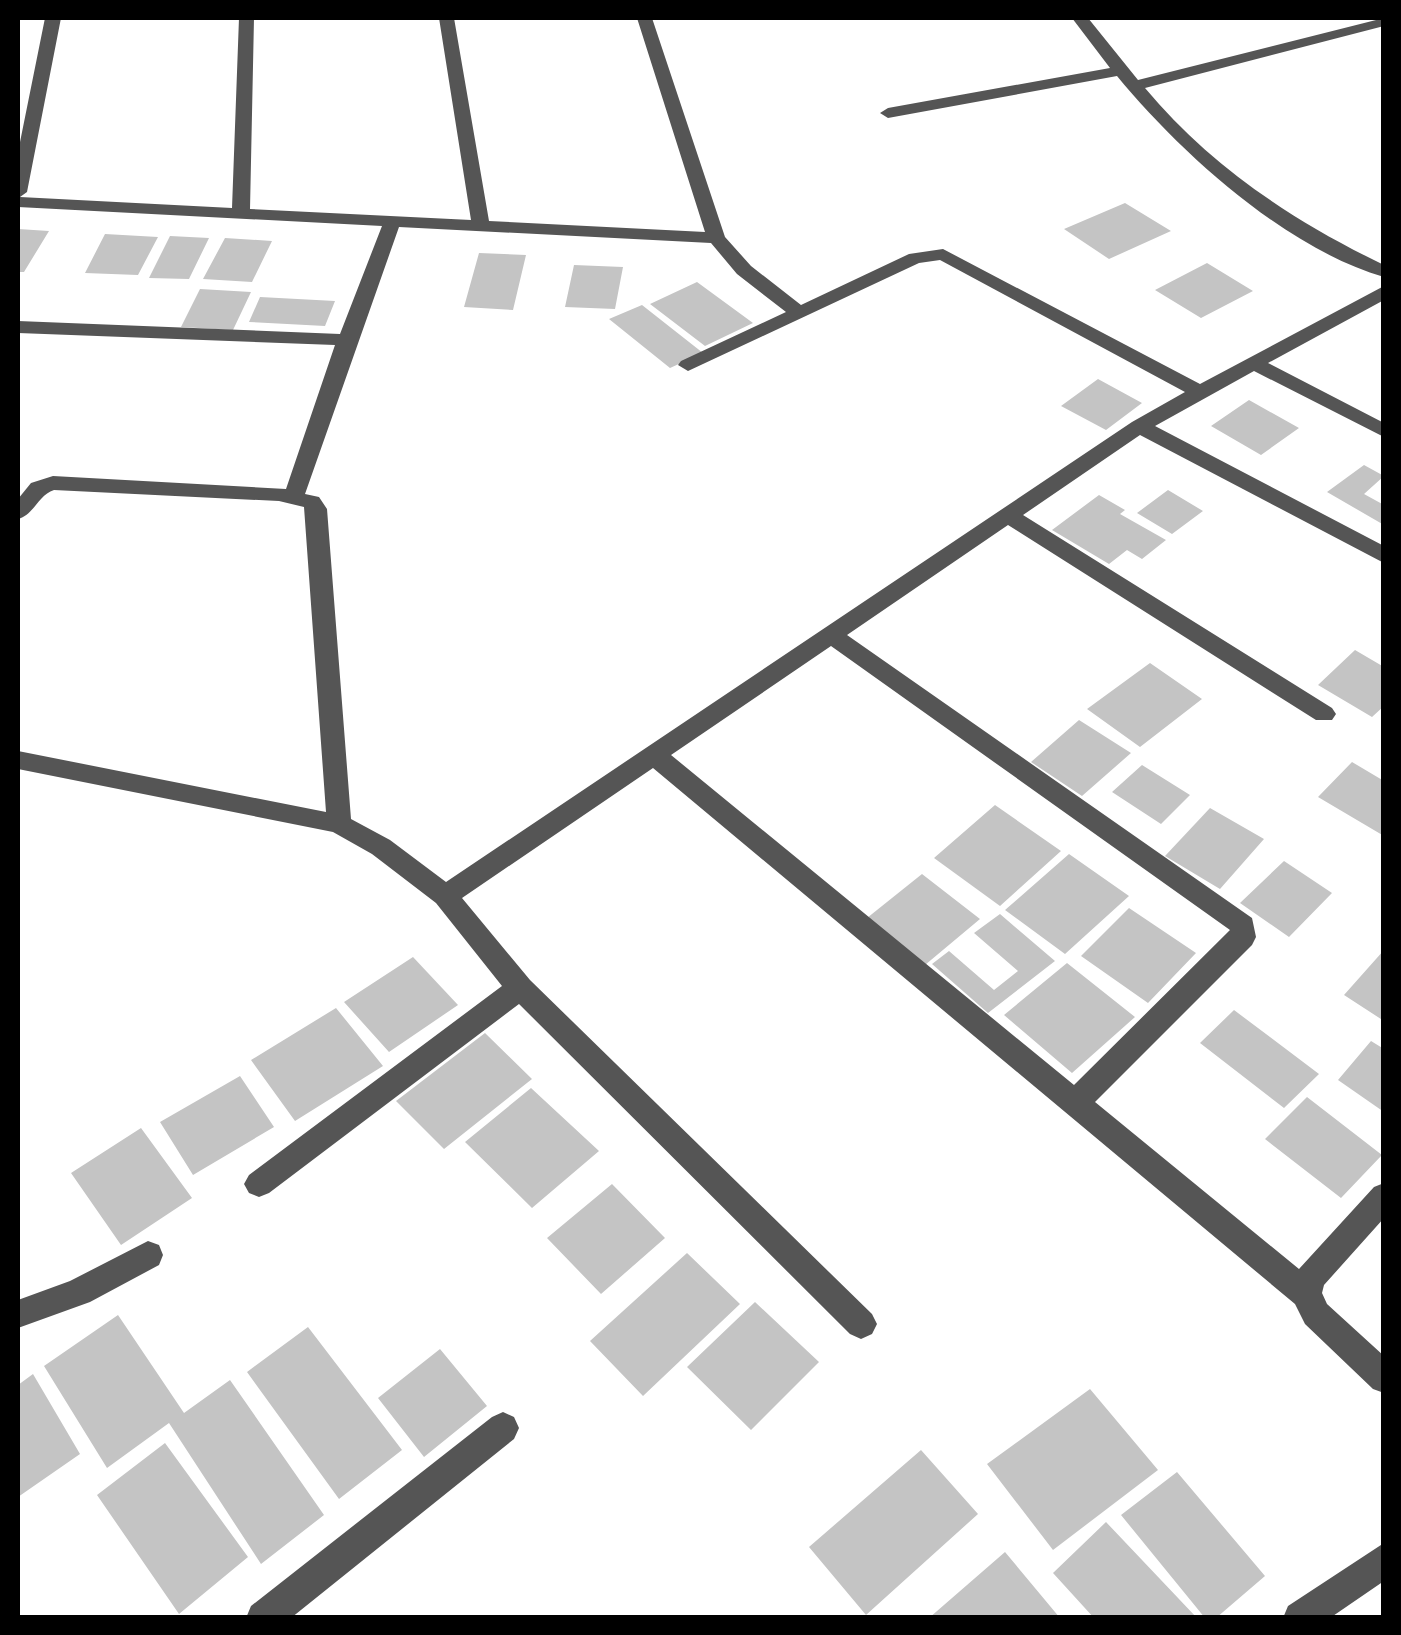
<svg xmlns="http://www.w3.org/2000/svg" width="1401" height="1635" viewBox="0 0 1401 1635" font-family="'Fira Sans',sans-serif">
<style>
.building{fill:#c4c4c4}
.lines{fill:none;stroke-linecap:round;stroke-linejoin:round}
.minor{fill:#555;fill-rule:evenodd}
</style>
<rect width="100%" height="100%" fill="#fff"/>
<!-- building -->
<path class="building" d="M1125,203l46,28 -62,28 -45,-30z
M18,229l31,2 -25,41h-6z
M105,234l53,3 -20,38 -53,-2z
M170,236l39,2 -20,41 -40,-1z
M225,238l47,3 -20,41 -49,-3z
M479,253l47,2 -13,55 -49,-3z
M1207,263l46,28 -52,27 -46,-28z
M574,265l49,2 -8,42 -50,-2z
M697,282l56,41 -48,23 -55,-42z
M200,289l51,3 -18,38 -52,-3z
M260,297l75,4 -10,25 -76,-4z
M642,305l61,48 -33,15 -61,-49z
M1098,379l44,24 -36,27 -45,-24z
M1249,400l50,28 -38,27 -50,-29z
M1364,465l20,11 -20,18 20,11v20l-57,-33z
M1168,490l35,21 -31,23 -35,-21z
M1099,495l26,15 -5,4 46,26 -24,19 -15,-9 -18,14 -57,-34z
M1355,650l29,17v39l-12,11 -54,-32z
M1150,663l52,36 -62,48 -53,-38z
M1079,720l52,33 -49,43 -51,-34z
M1352,762l32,19v55l-66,-39z
M1142,765l48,30 -29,29 -49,-32z
M995,805l66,46 -61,55 -66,-48z
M1210,808l54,31 -44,50 -55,-33z
M1069,854l60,42 -64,58 -60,-44z
M1284,861l48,32 -43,44 -49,-34z
M922,874l58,45 -55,46 -58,-47z
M1129,908l67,45 -48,50 -67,-47z
M1000,914l55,47 -67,52 -56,-49 17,-13 45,39 24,-19 -44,-38z
M1384,950v71l-40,-26z
M413,957l45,48 -69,47 -45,-50z
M1067,963l68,54 -63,56 -68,-58z
M336,1008l47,58 -88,55 -44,-61z
M1234,1010l85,64 -35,34 -84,-65z
M485,1033l47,46 -88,70 -48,-48z
M1371,1041l13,8v63l-46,-32z
M240,1076l34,51 -81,48 -33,-53z
M531,1088l68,63 -67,57 -67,-66z
M1307,1097l75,58 -41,43 -76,-59z
M141,1128l51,70 -71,47 -50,-72z
M612,1184l53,54 -64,56 -54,-56z
M687,1253l53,51 -97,92 -53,-55z
M755,1302l64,60 -68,68 -64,-63z
M118,1315l66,98 46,-33 94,135 -63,49 -92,-141 -62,45 -63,-102z
M308,1327l94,123 -63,49 -92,-127z
M440,1349l47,57 -63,51 -46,-59z
M33,1374l47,80 -62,43v-112z
M1090,1389l68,81 -105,80 -66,-86z
M165,1443l83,114 -69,57 -82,-119z
M921,1450l57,64 -112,101 -57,-68z
M1177,1472l88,104 -49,42h-11l-84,-103z
M1106,1522l91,96h-103l-41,-45z
M1005,1552l55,66h-131z"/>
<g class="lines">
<!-- minor -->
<path class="minor" d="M45,18h16l-34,174 -7,5 212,11 7,-190h15l-4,191 221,11 -32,-202h15l35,203 216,11 -68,-214h15l73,219 26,29 50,39 108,-51 34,-5 257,135 184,-98v14l-116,63 116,60v14l-130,-66 -99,55 229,120v17l-244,-128 -117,80 309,193 4,6 -4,6h-16l-308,-195 -161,110 405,283 4,19 -4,8 -157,157 204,167 75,-82 10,-4v35l-60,67 -2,8 5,11 57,52v37l-11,-4 -68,-65 -10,-20 -642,-536 -191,130 68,82 342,334 5,10 -5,10 -11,5 -11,-5 -331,-330 -250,189 -10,4 -10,-4 -5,-9 5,-9 253,-189 -66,-83 -64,-49 -39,-22 -315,-63v-18l308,61 -22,-305 -25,-6 -225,-11c-16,5 -20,25 -36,29v-20l13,-16 22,-7 233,13 49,-144 -317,-12v-12l322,13 42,-108 -364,-19v-55zM399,227l312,16 26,31 49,38 -105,49 -3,4 10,6 231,-108 21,-3 245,132 -53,30 -686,460 -56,-42 -39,-21 -24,-310 -8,-12 -14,-3zM831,646l399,284 -156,155 -403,-330z
M1072,18h16l50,62 246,-62v8l-239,62c65,78 148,133 239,177v12c-100,-29 -205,-126 -267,-201l-229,42 -8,-5 8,-5 222,-40z
M148,1241l11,4 4,10 -4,10 -69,37 -72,26v-28l52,-19z
M503,1412l11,5 5,11 -5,11 -223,179h-45l5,-12 241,-189z
M1384,1543v38l-54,37h-47l5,-12z"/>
</g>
<!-- border -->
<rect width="1401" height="1635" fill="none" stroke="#000000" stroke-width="40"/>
</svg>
